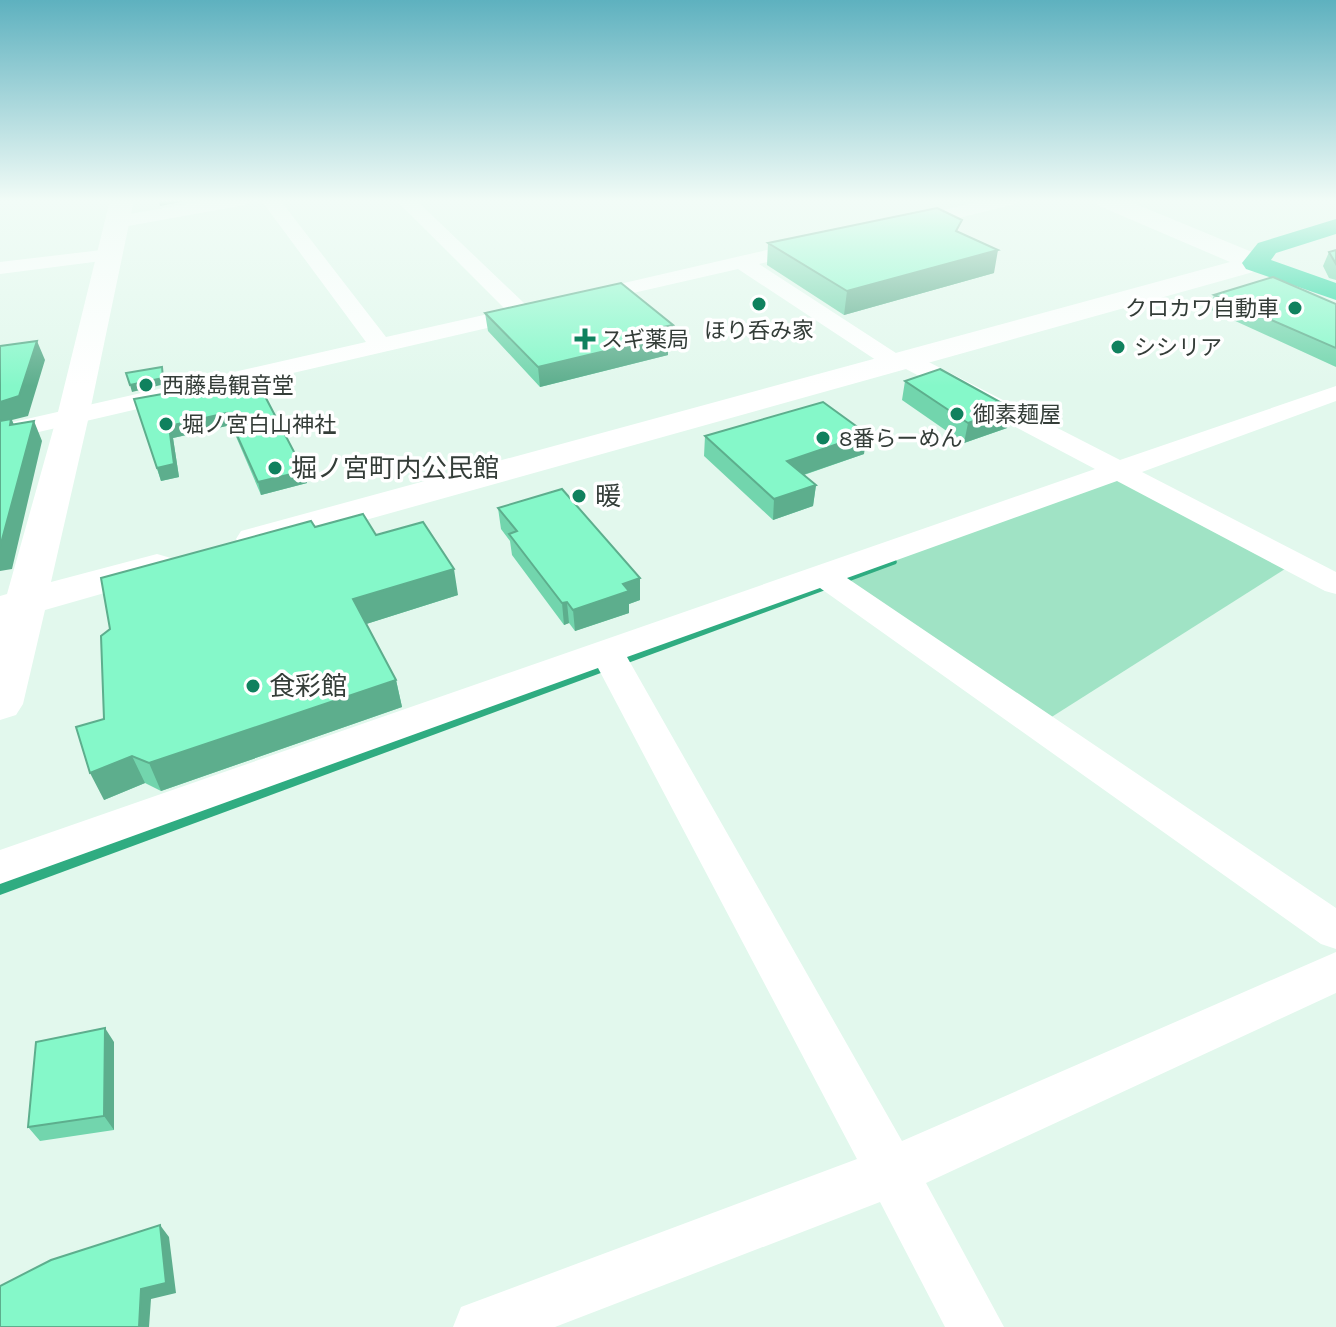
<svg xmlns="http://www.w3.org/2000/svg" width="1336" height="1327" viewBox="0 0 1336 1327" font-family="Karla,'Noto Sans JP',sans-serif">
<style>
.green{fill:#a0e3c5}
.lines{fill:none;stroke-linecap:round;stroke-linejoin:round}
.stream{fill:#2fac81;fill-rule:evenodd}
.street{fill:#fff;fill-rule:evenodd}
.secondary{fill:#fff;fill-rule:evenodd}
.highway{fill:#22d8a0;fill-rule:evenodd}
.wall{fill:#72d5ad}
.shaded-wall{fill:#5dae8d}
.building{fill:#85f8c9;stroke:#5dae8d;stroke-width:2}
.poi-dot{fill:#10815e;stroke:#fff;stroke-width:3}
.labels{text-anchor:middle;stroke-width:7;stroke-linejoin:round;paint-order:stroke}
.far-poi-label{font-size:22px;fill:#343d38;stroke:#fff;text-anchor:start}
.poi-label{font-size:26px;fill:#343d38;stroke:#fff;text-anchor:start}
</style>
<rect width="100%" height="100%" fill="#e2f8ed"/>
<!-- green -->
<path class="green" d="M1119,470l177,92 -257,163 -217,-150z"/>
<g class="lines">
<!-- stream -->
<path class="stream" d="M892,559l4,1 1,2 -1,2 -896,331v-12z"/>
<!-- street -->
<path class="street" d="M211,200h43l-9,5 -128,23 -9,-6 9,-6z
M261,200h19l106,137 120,-27 -110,-110h20l110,105 12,1 3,5 -11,7 -530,123v-16l366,-83z
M985,200h34l-3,4 -111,27 -9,-6 2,-4z
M810,240l7,2 3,4 -3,4 -58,14 140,91h16l205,105 216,-74v15l-194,71 194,100v22l-11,-3 -208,-110 -270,97 489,330v41l-15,-5 -501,-356 -193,69 275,484 434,-189v41l-410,190 78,144h-59l-65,-125 -325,125h-102l8,-20 396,-148 -259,-491 -598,216v-34l1095,-381 -191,-101h-16l-150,-99 -153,35 -11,-6 11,-6z
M110,249l10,6 -3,4 -117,15v-12z"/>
<!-- secondary -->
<path class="secondary" d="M110,200h24l-45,216 -38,166 106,-28 14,4 6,8 -6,8 -126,36 -22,94 -7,11 -16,5v-124l7,-2 50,-178z
M1094,200h32l138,57 4,6 -4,6 -995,278 -14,4 -14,-4 -5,-8 5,-8 989,-269 -133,-57z"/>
<!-- highway -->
<path class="highway" d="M1336,219v15l-60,19 -5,7 65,23v17l-90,-31 -4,-6 16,-20z"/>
</g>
<!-- wall -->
<path class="wall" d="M960,232l34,41 -150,42 -77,-50 1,-22z
M1336,250v30l-7,-2 -6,-12 6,-14z
M1214,295l122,9v63l-127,-58z
M485,313l188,12v18l-5,2v10l-128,32 -52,-56z
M905,381l106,27 -4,20 -43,15 -62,-43z
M242,384l62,87 3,12 -46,12 -30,-70 -58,13 6,39 -18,4 -27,-82z
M705,436l159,18 -60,21 12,10 -3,21 -40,14 -69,-64z
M498,508l142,70v22l-11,4v9l-54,18 -6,-8 -5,2 -52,-70 -2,-14 -9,-12z
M315,527l61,8 82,60 -92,29 30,56 6,27 -241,84 -16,-8 -41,17v-81z
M114,1042v88l-74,11 -12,-14z"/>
<!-- shaded-wall -->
<path class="shaded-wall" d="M159,200h32l-31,6z
M998,250l-4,23 -150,42 3,-24z
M673,325v18l-5,2v10l-128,32 -2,-20 120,-39z
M37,341l8,19 -17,56 -16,4 8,19 -20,-15v-22z
M162,367l3,17 -33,8 -2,-7z
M1011,408l-4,20 -43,15 4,-20z
M227,413l4,12 -58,13 6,39 -18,4 -4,-13 12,-42z
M34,421l8,20 -30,128 -12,2v-24z
M867,434l-3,20 -79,27 2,-20z
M304,471l3,12 -46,12 -3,-13z
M816,485l-3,21 -40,14 1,-21z
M454,569l4,26 -98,31 -7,-27z
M640,578v22l-11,4v9l-54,18 -2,-21 50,-26z
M567,602l2,21 -5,2 -2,-22z
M396,680l6,27 -241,84 -12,-28z
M132,756l13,27 -41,17 -14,-27z
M105,1028l9,14v88l-10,-14z
M160,1225l9,12 7,56 -25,6 -2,28h-10l2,-38z"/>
<!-- building -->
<path class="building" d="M937,208l25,12 -6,11 42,19 -151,41 -79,-48z
M1336,250v14l-7,-12z
M1273,277l63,27v44l-122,-53z
M621,283l52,42 -15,3 10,8 -130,31 -53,-54z
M37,341l-18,55 -19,6v-56z
M162,367l1,11 -33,7 -4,-12z
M940,369l71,39 -43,15 -63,-42z
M241,380l1,4 15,-3 47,90 -46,11 -31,-69 -58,13 5,38 -17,4 -23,-69z
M823,402l44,32 -80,27 29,24 -42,14 -69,-63z
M11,419l-1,6 24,-4 -34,126v-126z
M562,489l78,89 -17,6 6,7 -56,19 -6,-8 -5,1 -53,-69 8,-3 -19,-23z
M363,514l13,21 47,-13 31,47 -101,30 43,81 -247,83 -17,-7 -42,17 -14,-46 28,-8 -3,-83 9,-7 -9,-51 210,-57 4,6z
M105,1028l-1,88 -76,11 8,-85z
M160,1225l6,58 -25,6 -2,38h-139v-41l51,-26z"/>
<!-- sky -->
<linearGradient id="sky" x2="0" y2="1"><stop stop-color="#5eb1bf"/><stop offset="0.52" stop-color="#f2fcf7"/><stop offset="1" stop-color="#f2fcf7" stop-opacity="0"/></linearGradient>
<rect width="1336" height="386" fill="url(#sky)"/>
<!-- markers -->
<g class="poi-dot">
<circle cx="759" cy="304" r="8"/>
<circle cx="1295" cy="308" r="8"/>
<path d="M581 327h8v8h8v8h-8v8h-8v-8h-8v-8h8z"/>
<circle cx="1118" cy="347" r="8"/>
<circle cx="146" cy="385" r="8"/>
<circle cx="957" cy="414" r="8"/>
<circle cx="166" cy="424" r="8"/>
<circle cx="823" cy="438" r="8"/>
<circle cx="275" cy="468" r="8"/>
<circle cx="579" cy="496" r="8"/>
<circle cx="253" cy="686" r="8"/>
</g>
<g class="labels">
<!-- far-poi labels -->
<g class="far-poi-label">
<text x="1279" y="316" text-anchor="end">クロカワ自動車</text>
<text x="759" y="338" text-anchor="middle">ほり呑み家</text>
<text x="601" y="347">スギ薬局</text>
<text x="1134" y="355">シシリア</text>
<text x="162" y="393">西藤島観音堂</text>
<text x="973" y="422">御素麺屋</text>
<text x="182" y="432">堀ノ宮白山神社</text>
<text x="839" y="446">8番らーめん</text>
</g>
<!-- poi labels -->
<g class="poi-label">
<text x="291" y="477">堀ノ宮町内公民館</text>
<text x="595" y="505">暖</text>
<text x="269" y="695">食彩館</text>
</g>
</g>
</svg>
